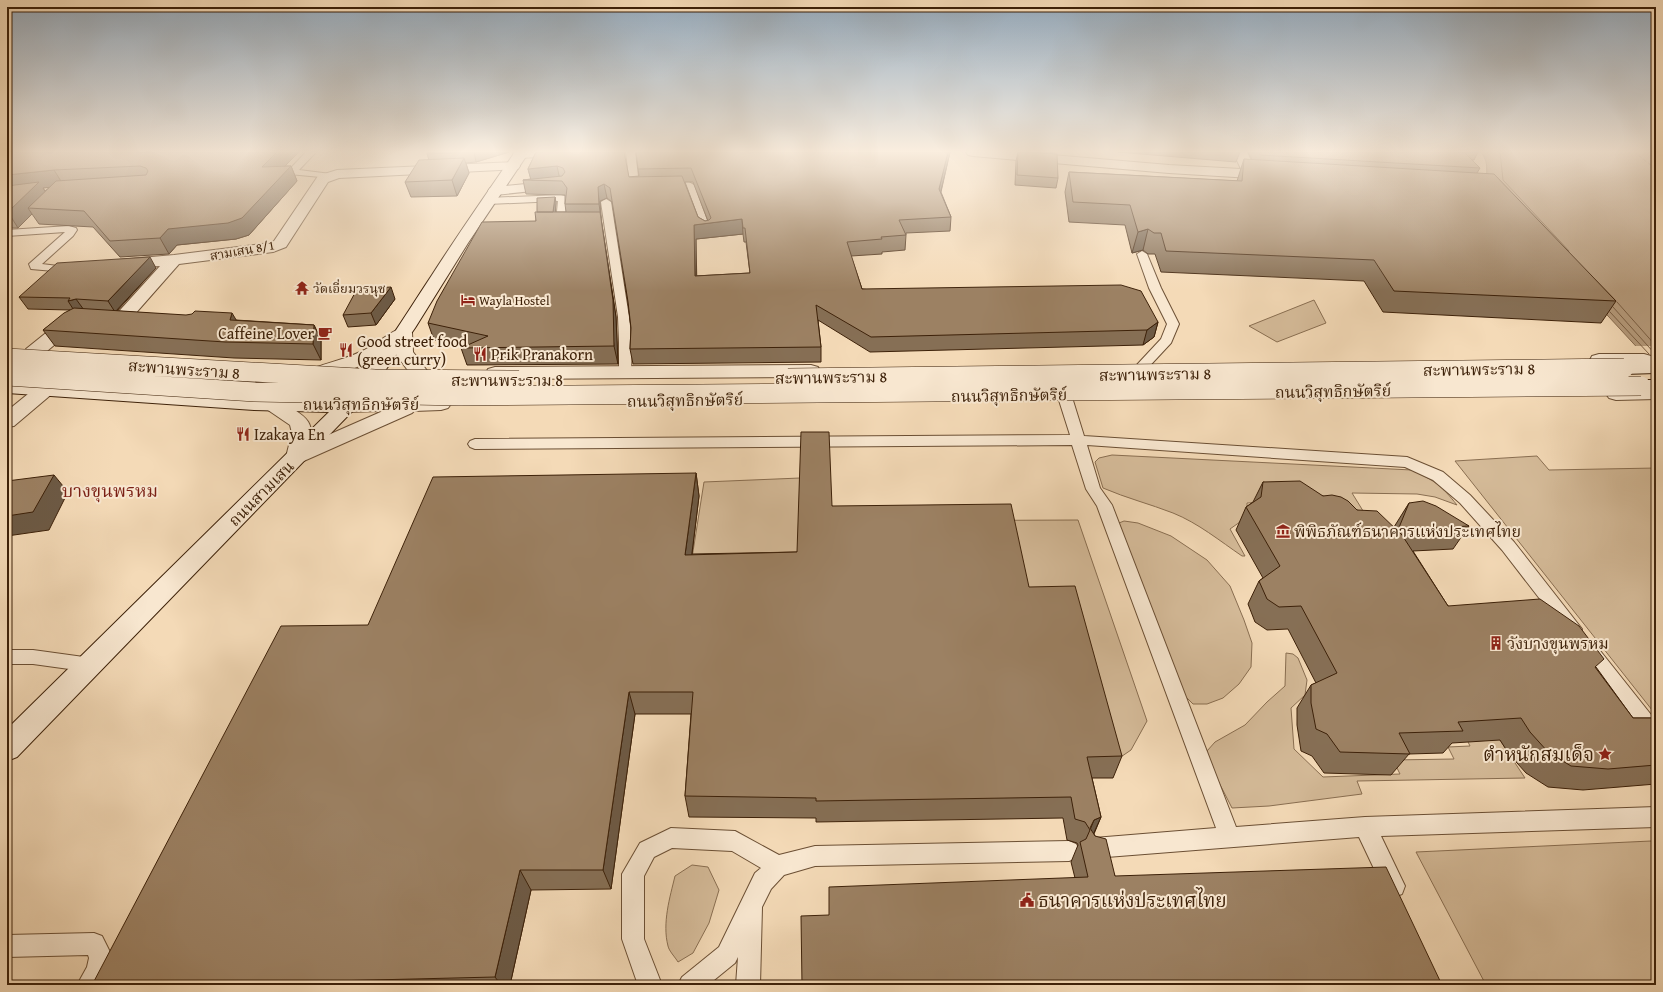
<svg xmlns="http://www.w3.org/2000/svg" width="1663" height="992" viewBox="0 0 1663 992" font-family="'Gentium Book Plus','Noto Serif Thai',serif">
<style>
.green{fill:#d5bb99;stroke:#896e51}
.water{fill:#b69b7c;stroke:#866a4e}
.pier{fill:#f4dab7}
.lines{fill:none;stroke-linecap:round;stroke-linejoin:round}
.shore{stroke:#7a5e42;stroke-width:1}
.ferry{stroke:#674c31;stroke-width:1;stroke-dasharray:3.5 2.5;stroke-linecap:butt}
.service-casing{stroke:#6b4f34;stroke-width:2}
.pedestrian-casing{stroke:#6b4f34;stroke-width:2}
.minor-casing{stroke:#6b4f34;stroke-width:2}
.tertiary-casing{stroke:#6b4f34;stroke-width:2}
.secondary-casing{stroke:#3d2109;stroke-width:2}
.service{fill:#f8e7d0;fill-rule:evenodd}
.pedestrian{fill:#f8e7d0;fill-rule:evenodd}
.minor{fill:#f8e7d0;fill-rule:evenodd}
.tertiary{fill:#f8e7d0;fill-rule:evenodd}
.secondary{fill:#f8e7d0;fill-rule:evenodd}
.secondary-bridge-casing{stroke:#3d2109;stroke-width:20;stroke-linecap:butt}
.secondary-bridge{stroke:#f8e7d0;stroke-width:19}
.wall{fill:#866f55;stroke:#3d2109;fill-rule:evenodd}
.shaded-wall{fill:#6d5a45;stroke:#3d2109}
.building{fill:#9c8163;stroke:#3d2109;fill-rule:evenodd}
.labels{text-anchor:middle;stroke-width:4;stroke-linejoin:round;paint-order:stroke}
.far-street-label{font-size:13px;fill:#3d2109;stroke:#f8e7d0}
.far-poi-label{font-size:13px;fill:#3d2109;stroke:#f8e7d0;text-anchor:start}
.poi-label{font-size:16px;fill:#3d2109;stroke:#f8e7d0;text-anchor:start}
.street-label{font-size:16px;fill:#3d2109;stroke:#f8e7d0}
.quarter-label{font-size:18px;fill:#7a1f14;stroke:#f8e7d0}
.near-poi-label{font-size:19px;fill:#3d2109;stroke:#f8e7d0;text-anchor:end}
</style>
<rect width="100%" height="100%" fill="#f4dab7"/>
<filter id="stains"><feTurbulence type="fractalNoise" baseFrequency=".005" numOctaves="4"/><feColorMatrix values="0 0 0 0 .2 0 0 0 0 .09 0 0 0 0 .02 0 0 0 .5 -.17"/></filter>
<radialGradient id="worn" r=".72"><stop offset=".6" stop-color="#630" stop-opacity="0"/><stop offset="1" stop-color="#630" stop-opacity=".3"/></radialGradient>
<!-- green -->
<path class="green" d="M1314,300l12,23 -49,19 -28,-16z
M1112,455l300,15c23,11 29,15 45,35l-22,-8 -18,-3 -65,-1 21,34 -83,-26 -43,2v14l-17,12 15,27h-3c-22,-15 -44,-33 -69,-43 -23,-9 -47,-15 -70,-25l-8,-26 4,-4z
M1537,456l12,14 107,-2v247l-201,-254z
M800,478l-2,97 -109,2 15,-95z
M1078,520l69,201 -16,29 -22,15 -264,-244z
M1124,521l14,2 33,13 36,24 23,26 14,34 8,23 -1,24 -12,17 -16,14 -16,6h-14l-8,-8 -64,-161 -2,-12z
M1286,653l7,1 5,4 9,22 -2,15 -14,13 3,41 29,28 77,-3 -7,-14 61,-1 -6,-12 22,-1 -22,-45h26l51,77 -168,3 5,13 -93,12 -37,2 -22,-43 -3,-14 8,-9 30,-17 22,-23 18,-16z
M1651,841l5,7v137h-170l-70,-133z
M692,865l16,2 11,23 -10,33 -16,30 -15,9c-3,-5 -9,-11 -10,-16 -6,-23 2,-49 7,-70z"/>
<!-- water -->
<path class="water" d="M1481,152h175v216l-165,-179c-9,-15 1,-23 -10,-37z"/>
<!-- pier -->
<path class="pier" d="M1634,346h22v24h-2z"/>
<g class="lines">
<!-- shore -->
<path class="shore" d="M1500,152l3,28 66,71
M1617,302l39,44
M1613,307l43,48
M1610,312l39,42"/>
<!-- ferry -->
<path class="ferry" d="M1634,152l22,17"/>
<defs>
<path id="service" d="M306,152h10l-17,18 32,4 2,2 -2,2 -42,-4 -2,-2 2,-2z
M626,152h9l4,32 9,1 2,2 -2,2 -13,1 -5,-3z
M689,182l5,3 17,46 -1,2 -4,1 -5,-3 -16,-43 -18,1 -5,-3 5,-3z
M561,195l4,1 3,6 -2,20 -5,3 -5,-3 2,-21 -70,3 -5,-3 5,-3z
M606,199l5,3 18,115 3,26 -1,30 -1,3h-10l-1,-3v-30l-1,-26 -17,-115z
M69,226l7,2 1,2 -4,6 -31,28 16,2 2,2 -6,3 -23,-2 -2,-5 36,-32 -58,4v-6z
M1142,251l5,3 14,34 18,36 -8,19 -27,29h-10l-1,-3 28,-30 6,-15 -18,-36 -12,-34z
M1064,390l5,1 2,3 13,42 323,21 36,15 27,23 44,47 68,87 -3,5 -6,2 -6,-2 -65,-84 -42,-47 -27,-23 -28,-13 -318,-22 13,43 12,17 124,322 129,-10 291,-10v20l-275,9 24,50 -3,8 -8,3 -8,-3 -27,-57 -265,21 -7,-3 -4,-7 4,-7 7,-3 122,-10 -119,-322 -11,-17 -14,-44 -597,4 -5,-2 -2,-3 2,-3 5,-2 595,-4 -13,-41 2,-3z
M1588,641l6,2 62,78v23l-7,-2 -67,-89 -3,-5 3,-5z
M7,650h26l58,8 6,2 3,5 -3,5 -6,2 -58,-8h-26z
M671,828l64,3 44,24 36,-9 254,-5 7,3 4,7 -4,7 -7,3 -254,5 -31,9 -13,14 -9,18 -2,78h-24l2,-28 -3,6 -27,22h-30l4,-8 37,-30 36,-74 6,-5 -29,-17 -60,-3 -18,9 -10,19v63l18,46h-24l-16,-46v-65l18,-31z
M94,933l8,3 10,20 -3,15 -7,14h-25l10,-18 2,-9 -1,-3 -81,2v-22z"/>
<path id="pedestrian" d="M1599,354h45l7,2 2,4 -2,4 -7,2h-45l-7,-2 -2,-4 2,-4z
M1656,387v12l-40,1 -7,-2 -3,-4 3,-4 7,-2z"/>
<path id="minor" d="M515,152h48l-2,3 -5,1 -36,2 -5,-1 -2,-3z
M966,152h51l152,13 72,4 -8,-17h14l8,18 18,2 2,3 -2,3 -5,1 -99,-6 -196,-17 -5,-1z
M513,162l5,1 2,3 -2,3 -179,9 -11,4 -42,65 -13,5 -94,12 -52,59 -6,1 -6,-1 -3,-4 48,-53 -36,2 -6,-2 -2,-3 2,-3 56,-5 96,-12 4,-2 44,-65 19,-6z
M556,181l5,1 2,3 -2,3 -66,7 -5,-1 -2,-3 2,-3 5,-1z
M73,315l6,1 3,4 -3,4 -39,33 -7,2 -7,-2 -2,-4 2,-4 41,-33z
M46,383l7,2 3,4 -3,4 -39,33 -7,1v-16l32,-26z"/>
<path id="tertiary" d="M403,328l6,1 3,4 1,19 15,20 -2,4 -7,2 -7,-2 -17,-23v-6c-16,11 -59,33 -78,28l-2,-4 2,-4c17,-6 35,-10 51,-19 12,-6 22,-17 35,-20z
M811,365l7,2 2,4 -2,4 -7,2 -316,2 -7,-2 -2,-4 2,-4 7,-2z
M272,398c8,2 13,6 20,10 15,10 22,15 18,35l73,-32 -37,1 -7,-2 -3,-4 3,-4 7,-2 95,-2 7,2 3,4 -3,4 -7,2 -27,1 -2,2 -115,51 -7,-2 -4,-5 6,-24 -2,-8 -25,-17 -3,-4 3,-4z"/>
<path id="secondary" d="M515,152h14l-61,91 -53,85 -47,67 -351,362 -10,4v-32l322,-317 -75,-2 -247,-17v-12l247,17 87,2c36,-36 63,-83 91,-125 27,-42 55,-82 83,-123z
M1656,361v12l-32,1 -7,-2 -2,-4 2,-4z
M1641,380h15v12l-22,-2 -3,-4 3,-4z"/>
</defs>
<!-- service casing -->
<use href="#service" class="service-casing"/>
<!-- pedestrian casing -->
<use href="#pedestrian" class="pedestrian-casing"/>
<!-- minor casing -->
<use href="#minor" class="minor-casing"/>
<!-- tertiary casing -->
<use href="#tertiary" class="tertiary-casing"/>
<!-- secondary casing -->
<use href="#secondary" class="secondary-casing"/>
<!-- service -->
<use href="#service" class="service"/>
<!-- pedestrian -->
<use href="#pedestrian" class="pedestrian"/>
<!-- minor -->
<use href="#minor" class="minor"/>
<!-- tertiary -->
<use href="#tertiary" class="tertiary"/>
<!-- secondary -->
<use href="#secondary" class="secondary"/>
<defs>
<path id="secondary-bridge" d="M7,358l368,21 144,1
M7,376l248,16 206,4 1180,-10
M788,378l836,-10"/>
</defs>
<!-- secondary-bridge casing -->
<use href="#secondary-bridge" class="secondary-bridge-casing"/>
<!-- secondary-bridge -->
<use href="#secondary-bridge" class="secondary-bridge"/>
</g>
<!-- wall -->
<path class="wall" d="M7,152h292l-14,14h6l6,15 -48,54 -13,4 -59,6 -8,9 -49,3 -27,-30 -54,-3 -7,-10 -14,14h-11zM49,187h1l-5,4 -2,-3z
M428,152h81l-33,10 -10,1 3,10 -12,23 -46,1 -6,-15 24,-22 -2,-6z
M536,152l93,25 10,-1 -3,-24h314l-9,40 10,25 -1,14 -44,2v2l-1,15 -23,2v2l-31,2 11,33 296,33 -4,15 -11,8 -273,7 -52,-32 3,27v15l-188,2 -3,-15 1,-21 -3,-26 -16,-100 -5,-4 -7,3 1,17 15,99 2,47 -151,1 -6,-17 3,-2 -30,-6 -6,-17 108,-102 1,-9 18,-15 1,6 -1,9h11l-1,-8v-9l-39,-1 -3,-14 8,-1 -3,-10zM685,182h8l15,39h-3l-7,-4zM743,234l1,8h2l4,31 -54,3v-37z
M1018,152l40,26 -2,10 -41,-3 1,-24z
M1032,152h23v2z
M1118,152h122l-4,10z
M1248,152h230l-4,8h-2l8,8 -3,5 139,128 -15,22 -218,-11 -19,-31 -203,-9 -6,-18h-7l-5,-4 -11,3 -7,-28 -56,-3 -4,-30 4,-20 168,9 7,-22 8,1z
M156,268l-39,43 119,9 78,5 7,15v20l-87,-2 -179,-12 -12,-16 27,-20 -42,-1 -9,-12z
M395,299l-19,26 -28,2 -5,-12z
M696,473l3,23 -7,58 105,-2 35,-46 197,81 93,169 -9,22h-21l9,39 -7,17 21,42 -286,39 246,-37 -4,-16 7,-17 -1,-2 -10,-3 -4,-22 -247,4v-4l-127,-1 -4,-21 6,-82h-56l-24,175 -80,1 -21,95h-418l276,-360z
M1263,482l60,14 34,14 37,17 15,-24 60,23 -16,23 -40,2 35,55 148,61 37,51h23v66l-73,6 -35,-3 -22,-14 -17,-19 -9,-14 -48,3 -9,10 -34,1 -18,21 -67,-2 -12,-17 -11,-5 -4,-26v-17l14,-23 5,-2 -28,-54 -21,1 -12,-8 -7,-18 11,-23 4,-3 -27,-48 10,-23 7,-5z"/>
<!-- shaded-wall -->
<path class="shaded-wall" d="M277,152h22l-30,30 -7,-15z
M474,152h35l-33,10z
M948,152h2l-12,51 1,-14z
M464,158l5,15 -12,23 -5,-16z
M291,166l6,15 -48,54 -13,4 -59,6 -8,9 -9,-16 8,-9z
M557,166l3,14h-29l-3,-11z
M54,170l10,16 -21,2 6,10 -21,10 4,6 -14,14 -10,-16 -1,-37z
M604,184l3,14 -7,3 1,17 -2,-14 -1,-17z
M555,197l1,6 -1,15 -2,-6z
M600,212l16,105 2,47 -4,-18z
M742,219l1,15 -47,5 1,52 -2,-15 -1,-51z
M1148,229l-5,21 -11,3 6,-21z
M150,257l6,11 -41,44 -7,-11z
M391,287l4,12 -19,26 -5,-12z
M76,299l8,11 -9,2 -7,-11z
M232,313l9,15 -11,-8z
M1158,322l-4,15 -11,8 4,-15z
M314,325l7,15v20l-8,-16z
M696,473l3,23 -10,81 -4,-22z
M54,475l14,17 -19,38 -42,6v-20z
M629,692l6,22 -24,175 -8,-19z
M1101,817l-9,20 -2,-7 4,-10z
M520,870l11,20 -21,95h-9l-6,-8z"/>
<!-- building -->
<path class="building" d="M7,152h270l-15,15 29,-1 -49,52 -14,5 -60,6 -8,9 -50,3 -26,-30 -56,-3 28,-27 90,-6 2,-4 -2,-3 -6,-2 -86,4 -47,5z
M428,152h46l-47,2z
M536,152h88l5,25 53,-1 16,41 7,4 4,-1 2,-2 -20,-50 -53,1 -2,-17h312l-9,37 12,28 -52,3 7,15 -25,2 1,2 -35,3 15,47 259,-4 20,6 17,31 -11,8 -276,7 -55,-32 5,42 -191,2 1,-21 -3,-26 -18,-114 -6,-4 -6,3 1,17h-34l2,-16 -5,-7 -39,-1 39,-4 3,-4 -2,-4 -6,-2 -29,3zM742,219l1,9h2l5,45 -55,3 -1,-51z
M1018,152h8l31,2 1,24 -41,-3z
M1259,152h205l16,16 -220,-13z
M464,158l-12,22 -47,2 14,-22z
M1244,159l250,15 122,127 -222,-10 -20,-31 -208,-9 -5,-18h-7l-6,-4 -10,3 -8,-27 -57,-3 -4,-30 173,9z
M39,182l-31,30h-1v-26z
M555,197l-2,15h-16v-14z
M535,212h65l13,88 1,46 -153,2 27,-12 -60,-13 9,-22 45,-79 54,-1z
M150,257l-42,44 -32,-2 -8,2 2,-3 -51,-1 38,-34z
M391,287l-20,26 -28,2 14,-26z
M74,308l112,7 6,-1 3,-3 37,2 -2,7 84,5 -1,19 -88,-2 -182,-12 21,-17z
M801,432h28l3,74 179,-2 18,83 46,-1 47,170 -35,1 14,60 -7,3 -4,8 5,8 11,3 9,37 271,-9 56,118h-640l-1,-69 28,-1v-28l259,-10 -8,-35 6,-3 4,-9 -5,-8 -10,-3 -4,-22 -255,4v-3l-131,-2 8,-104h-64l-26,178h-83l-25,107 -327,8h-76l189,-359 87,-1 65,-148 263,-4 -11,82 112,-3z
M54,475l-21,37 -26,4v-35z
M1300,481l23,15 9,-1 9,2 7,4 9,9 20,1 25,24 46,71 92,-7 39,27 25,33 -9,8 38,51h23v47l-48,4 -37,-3 -23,-14 -18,-20 -9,-14 -63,4 5,9 -64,2 11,21 -70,-2 -13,-18 -11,-5 -5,-26v-18l26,-12 -36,-67 -22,1 -12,-8 -8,-18 21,-15 -34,-59 15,-10 2,-15z
M1423,501l13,5 33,20 -71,4 11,-27z"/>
<!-- sky -->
<linearGradient id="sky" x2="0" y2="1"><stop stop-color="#94aabd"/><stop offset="0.52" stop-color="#faeedf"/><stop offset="1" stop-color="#faeedf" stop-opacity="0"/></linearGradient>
<rect width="1663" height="291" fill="url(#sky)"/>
<!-- icons -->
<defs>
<symbol id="temple-bare" viewBox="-9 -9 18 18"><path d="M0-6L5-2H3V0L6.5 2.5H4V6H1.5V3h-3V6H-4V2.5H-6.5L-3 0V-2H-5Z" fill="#8f2418" stroke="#f8e7d0" stroke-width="2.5" paint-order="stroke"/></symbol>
<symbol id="hotel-bare" viewBox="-9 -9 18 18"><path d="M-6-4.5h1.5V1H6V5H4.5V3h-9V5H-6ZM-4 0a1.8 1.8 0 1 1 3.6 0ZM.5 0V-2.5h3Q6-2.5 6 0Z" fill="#8f2418" stroke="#f8e7d0" stroke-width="2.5" paint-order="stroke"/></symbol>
<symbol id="cafe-bare" viewBox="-9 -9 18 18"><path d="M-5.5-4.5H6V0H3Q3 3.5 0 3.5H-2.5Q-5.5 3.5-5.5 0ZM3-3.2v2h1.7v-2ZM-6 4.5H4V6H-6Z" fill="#8f2418" stroke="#f8e7d0" stroke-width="2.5" paint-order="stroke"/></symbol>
<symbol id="restaurant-bare" viewBox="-9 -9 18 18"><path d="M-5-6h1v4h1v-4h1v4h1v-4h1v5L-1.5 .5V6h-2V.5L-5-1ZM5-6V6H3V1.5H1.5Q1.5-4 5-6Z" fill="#8f2418" stroke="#f8e7d0" stroke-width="2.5" paint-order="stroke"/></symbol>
<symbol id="museum-bare" viewBox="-9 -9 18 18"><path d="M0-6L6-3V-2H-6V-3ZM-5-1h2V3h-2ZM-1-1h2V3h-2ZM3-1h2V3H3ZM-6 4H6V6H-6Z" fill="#8f2418" stroke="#f8e7d0" stroke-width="2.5" paint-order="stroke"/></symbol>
<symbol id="building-bare" viewBox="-9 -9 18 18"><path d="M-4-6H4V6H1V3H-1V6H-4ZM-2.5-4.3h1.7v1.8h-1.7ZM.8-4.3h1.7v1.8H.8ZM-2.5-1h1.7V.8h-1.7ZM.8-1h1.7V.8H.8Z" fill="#8f2418" stroke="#f8e7d0" stroke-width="2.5" paint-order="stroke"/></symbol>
<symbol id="sight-bare" viewBox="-9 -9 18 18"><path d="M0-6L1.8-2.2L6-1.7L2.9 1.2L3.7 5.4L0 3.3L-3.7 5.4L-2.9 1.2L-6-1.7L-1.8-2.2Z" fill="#8f2418" stroke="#f8e7d0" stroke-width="2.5" paint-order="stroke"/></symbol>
<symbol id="civic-bare" viewBox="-9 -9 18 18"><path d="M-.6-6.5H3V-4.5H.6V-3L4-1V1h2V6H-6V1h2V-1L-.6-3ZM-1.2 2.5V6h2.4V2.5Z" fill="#8f2418" stroke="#f8e7d0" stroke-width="2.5" paint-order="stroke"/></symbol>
</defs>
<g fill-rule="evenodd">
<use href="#temple-bare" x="292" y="278" width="20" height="20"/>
<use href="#hotel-bare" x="458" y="290" width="20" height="20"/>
<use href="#cafe-bare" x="315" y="323" width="20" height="20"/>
<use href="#restaurant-bare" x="336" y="340" width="20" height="20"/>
<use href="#restaurant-bare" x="470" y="344" width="20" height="20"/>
<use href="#restaurant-bare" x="233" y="424" width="20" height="20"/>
<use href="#museum-bare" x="1273" y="521" width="20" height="20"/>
<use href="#building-bare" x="1486" y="633" width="20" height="20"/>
<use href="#sight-bare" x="1595" y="744" width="20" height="20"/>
<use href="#civic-bare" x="1017" y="890" width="20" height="20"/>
</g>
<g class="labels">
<!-- far-street labels -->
<g class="far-street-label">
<text transform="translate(242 250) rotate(-10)" y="5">สามเสน 8/1</text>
</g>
<!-- far-poi labels -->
<g class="far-poi-label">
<text x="313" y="293">วัดเอี่ยมวรนุช</text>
<text x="479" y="305">Wayla Hostel</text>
</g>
<!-- poi labels -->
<g class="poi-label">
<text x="314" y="339" text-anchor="end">Caffeine Lover</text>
<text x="357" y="347">Good street food<tspan x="357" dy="18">(green curry)</tspan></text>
<text x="491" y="360">Prik Pranakorn</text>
<text x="254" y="440">Izakaya En</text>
<text x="1294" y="537">พิพิธภัณฑ์ธนาคารแห่งประเทศไทย</text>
<text x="1507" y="649">วังบางขุนพรหม</text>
</g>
<!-- street labels -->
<g class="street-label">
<text transform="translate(184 369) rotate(4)" y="6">สะพานพระราม 8</text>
<text transform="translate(1479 369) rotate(-1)" y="6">สะพานพระราม 8</text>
<text transform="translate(1155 374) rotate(-1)" y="6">สะพานพระราม 8</text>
<text transform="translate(831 377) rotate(-1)" y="6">สะพานพระราม 8</text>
<text x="507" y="386">สะพานพระราม 8</text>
<text transform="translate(1333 391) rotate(-1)" y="6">ถนนวิสุทธิกษัตริย์</text>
<text transform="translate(1009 395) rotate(-1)" y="6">ถนนวิสุทธิกษัตริย์</text>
<text transform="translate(685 400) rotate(-1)" y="6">ถนนวิสุทธิกษัตริย์</text>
<text x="361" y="410">ถนนวิสุทธิกษัตริย์</text>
<text transform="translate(261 493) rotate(-45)" y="6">ถนนสามเสน</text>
</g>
<!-- quarter labels -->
<g class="quarter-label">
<text x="110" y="497">บางขุนพรหม</text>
</g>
<!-- near-poi labels -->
<g class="near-poi-label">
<text x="1594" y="761">ตำหนักสมเด็จ</text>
<text x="1038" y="907" text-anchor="start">ธนาคารแห่งประเทศไทย</text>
</g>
</g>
<!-- margin -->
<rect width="1663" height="992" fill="none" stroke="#f4dab7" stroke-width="24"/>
<rect x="8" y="8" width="1647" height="976" fill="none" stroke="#3d2109" stroke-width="2"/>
<rect x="12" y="12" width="1639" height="968" fill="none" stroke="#3d2109"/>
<rect width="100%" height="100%" filter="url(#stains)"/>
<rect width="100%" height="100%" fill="url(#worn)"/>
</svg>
